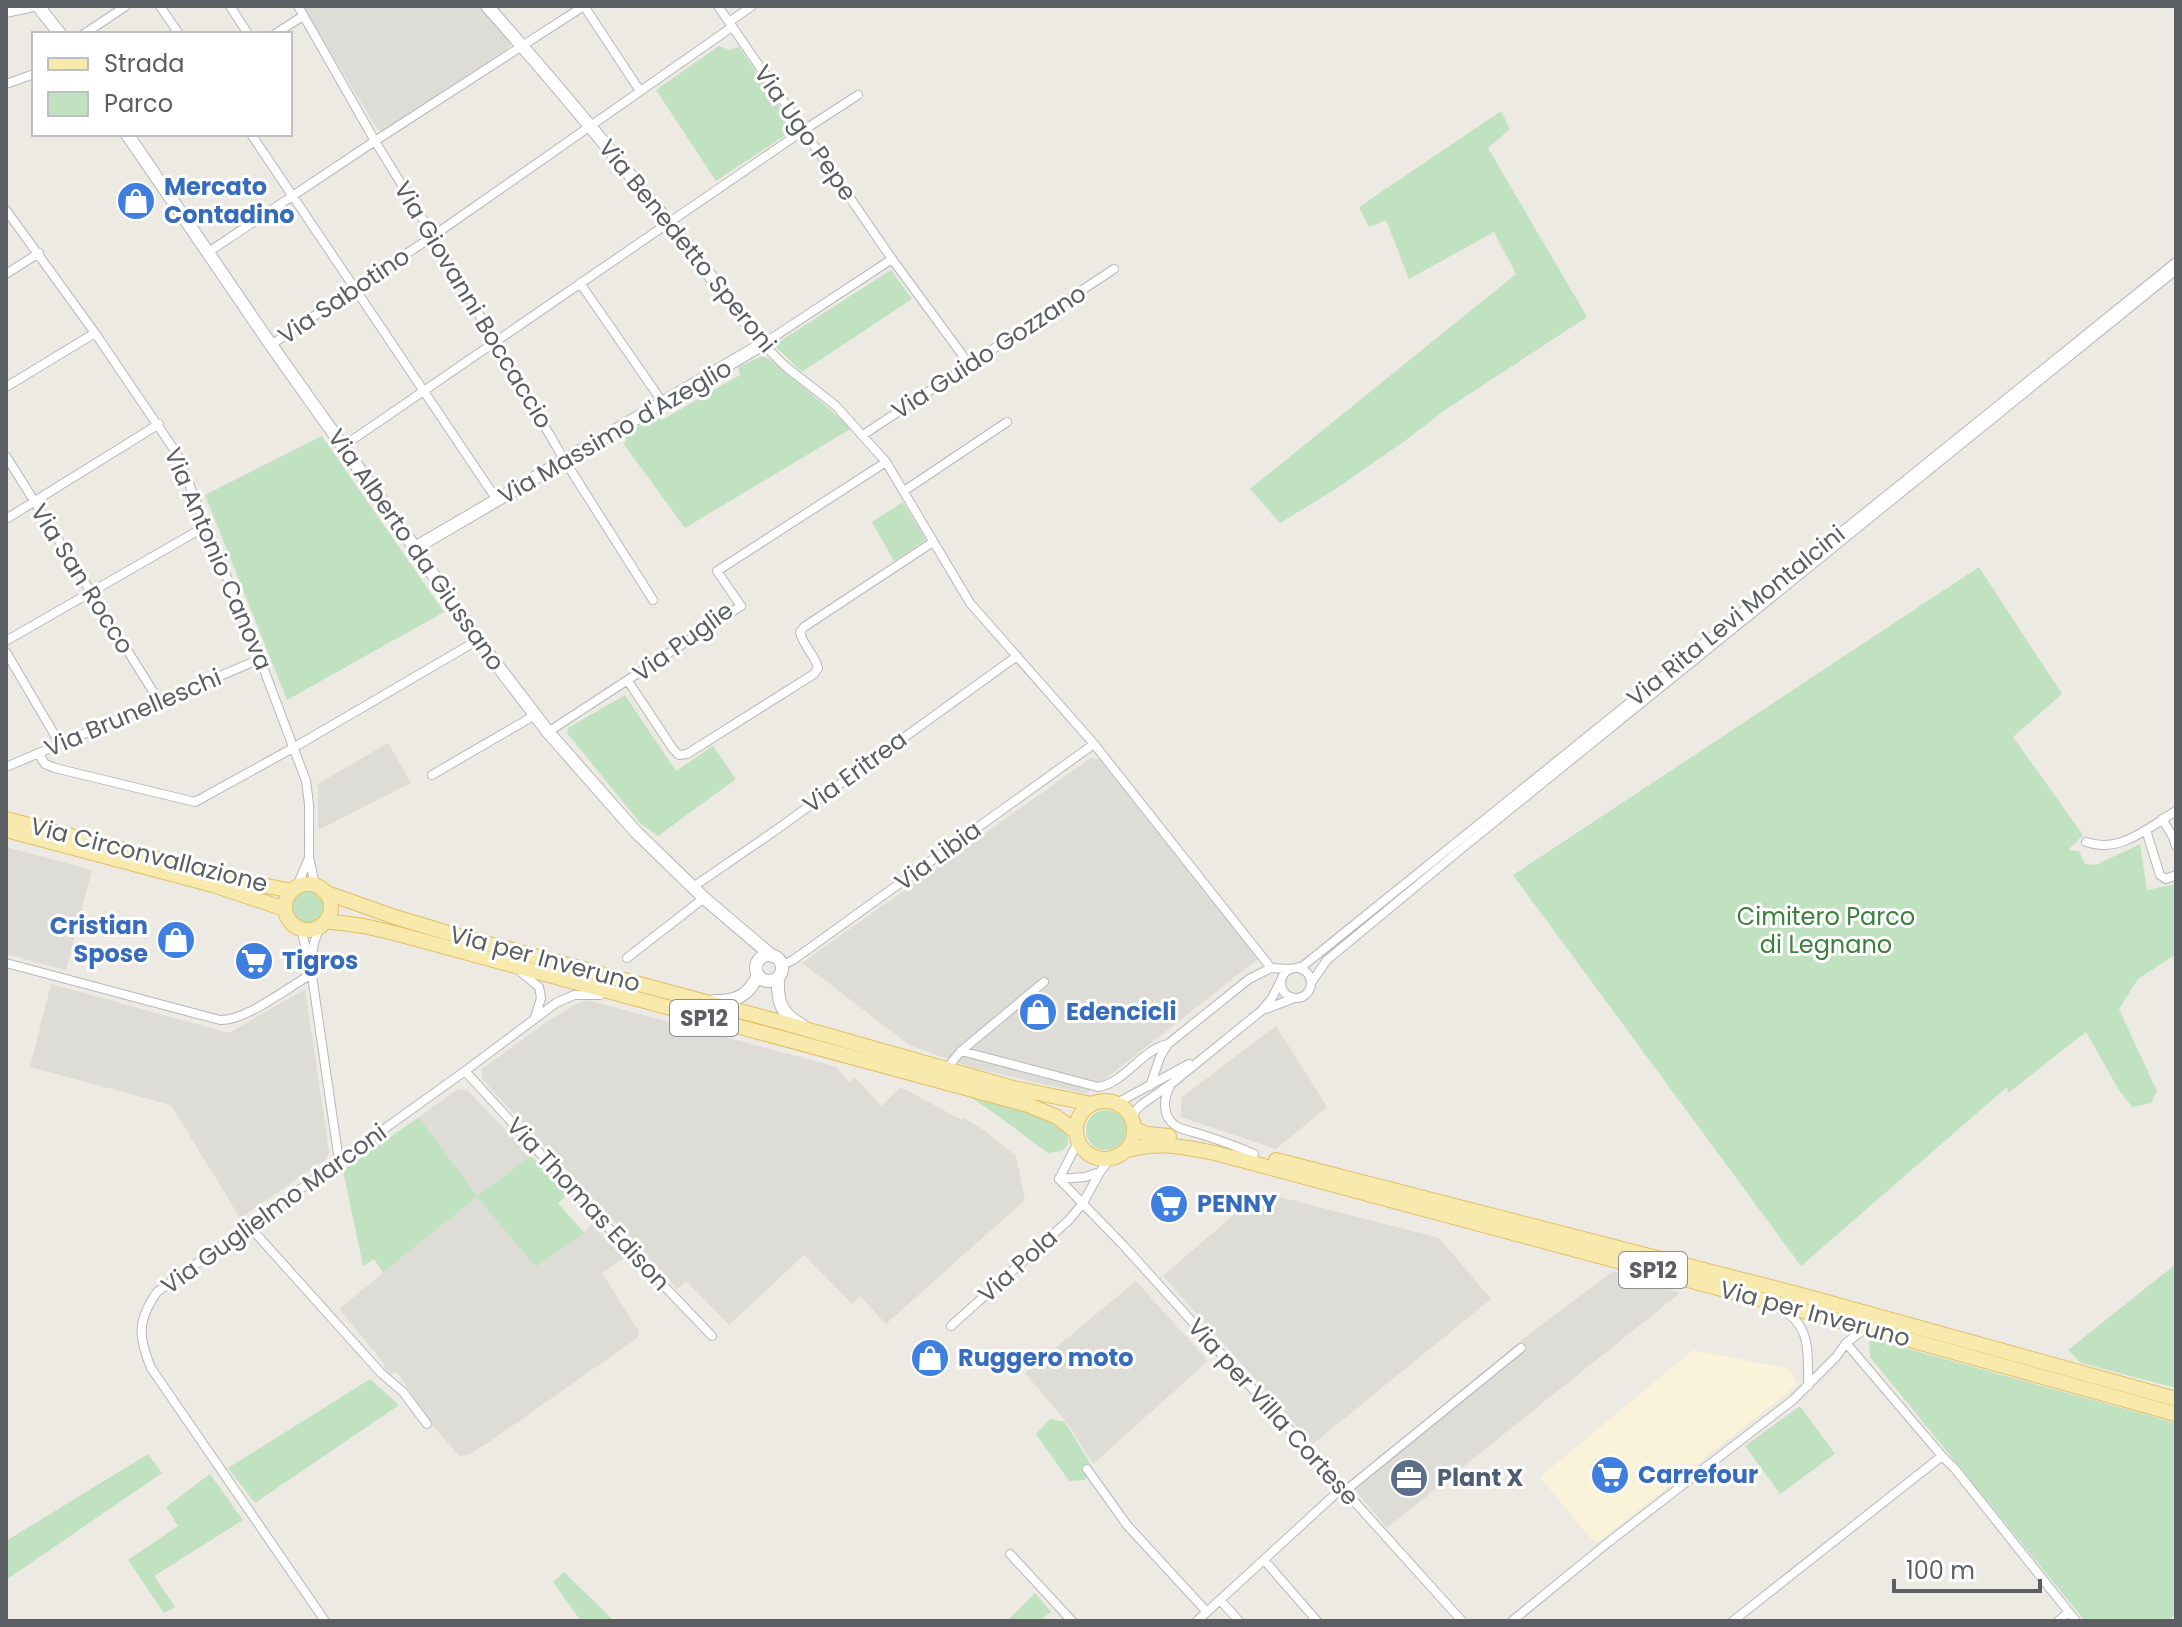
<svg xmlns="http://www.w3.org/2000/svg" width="2182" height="1627" viewBox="0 0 2182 1627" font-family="Poppins,sans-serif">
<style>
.commercial{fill:#faf2d9}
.industrial{fill:#dedcd7}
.green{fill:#c1e2c1}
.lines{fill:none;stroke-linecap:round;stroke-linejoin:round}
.street-casing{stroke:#b5b8bc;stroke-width:10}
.secondary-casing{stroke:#b4b7bb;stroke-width:14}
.primary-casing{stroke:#e5be63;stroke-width:16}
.street{stroke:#fff;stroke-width:8}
.secondary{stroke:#fff;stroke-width:12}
.primary{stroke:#f8eaac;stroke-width:14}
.labels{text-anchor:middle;stroke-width:6;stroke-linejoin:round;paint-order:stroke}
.shield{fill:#fff;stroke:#8c8e91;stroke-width:2}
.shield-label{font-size:22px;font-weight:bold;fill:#5b5e62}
.street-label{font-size:24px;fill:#5b5e62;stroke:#fff}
.shop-label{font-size:24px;font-weight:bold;fill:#366cbe;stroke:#fff;text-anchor:start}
.park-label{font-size:24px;fill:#3c803d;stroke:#fff}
.service-label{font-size:24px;font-weight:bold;fill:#4e5e75;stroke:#fff;text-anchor:start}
</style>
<rect width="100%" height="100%" fill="#eceae2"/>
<!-- commercial -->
<path class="commercial" d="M1693,1350l97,19 7,16 -199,157 -6,-2 -52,-63z"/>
<!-- industrial -->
<path class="industrial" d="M303,6h178l30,36 -1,5 -128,84 -5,-2z
M388,743l23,40 -93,47v-46z
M1091,758l8,1 159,200 -172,135 -113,-26 -62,-22 -109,-83z
M6,847l86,23 -26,100 -60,-16z
M51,984l178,49 76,-44 24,162 -3,8 -86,59 -69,-113 -141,-38z
M587,1000l250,67 11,15 8,-4 25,28 20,-19 59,32 4,-1 21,13 31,25 9,44 -139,124 -26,-28 -8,8 -48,-49 -75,70 -43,-44 -9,8 -195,-210v-10l66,-48 28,-17z
M1276,1026l51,81 -51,42 -95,-32v-19z
M458,1089l9,1 64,66 -53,40 58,71 48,-34 7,-9 33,34 -22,15 37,59 -1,5 -12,9 -137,96 -21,13 -9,1 -30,-35 -32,-49 -8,3 -7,-14 -43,-52 138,-112 -58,-80z
M1260,1192l179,46 52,61 -178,145 -150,-168z
M1613,1271l67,22 -293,235 -38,-45 175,-145z
M1136,1281l72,80 -115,103 -24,-39 -44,-52z"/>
<!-- green -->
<path class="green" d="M719,46l11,4 9,-3 53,77 -2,8 -74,49 -60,-91z
M1501,111l9,18 -22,19 99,169 -142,93 -39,30 -72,50 -54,33 -30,-34 266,-215 -22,-42 -85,47 -23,-59 -17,7 -10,-20z
M891,270l21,29 -110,73 -28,-27z
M762,356l7,3 83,69 -167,100 -62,-85 4,-3 -3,-5 33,-20 5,5 78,-45 -2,-8z
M322,436l122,176 -157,88 -82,-205z
M903,502l23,38 -32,21 -22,-39z
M1979,567l83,127 -49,43 70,98 -15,15 11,1 6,13 11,1 44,-21 7,46 29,-6v70l-38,25 -19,30 38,82 -6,12 -19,4 -13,-17 -33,-58 -78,61 -1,-6 -206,179 -288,-391z
M625,695l51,76 37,-25 23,33 -78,57 -17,-12 -74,-91 1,-5z
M292 907a16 16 0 1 1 32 0a16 16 0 1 1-32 0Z
M960,1091c23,7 94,23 106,42 3,5 2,6 2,12l-6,6 -14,2 -61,-45z
M1086 1130a20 20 0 1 1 40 0a20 20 0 1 1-40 0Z
M419,1117l58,79 54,-40 36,39 -9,8 26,30 -48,34 -59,-70 -94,76 -9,-14 -11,7 -20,-96z
M2176,1264v124l-95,-25 -13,-13z
M1869,1338l307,85v191l-8,7h-83l-215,-264z
M370,1379l29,26 -144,98 -27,-35z
M1800,1406l35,48 -55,40 -35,-48z
M1050,1419l15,3 26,43 -6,15 -16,1 -33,-47z
M148,1454l14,19 -156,107v-39z
M210,1474l33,46 -89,56 21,31 -11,6 -36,-53 50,-34 -12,-19z
M564,1572l50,49h-33l-28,-39z
M1035,1593l16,19 -12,9h-32z"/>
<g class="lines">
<defs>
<path id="street" d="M160,6l19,28
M230,6l18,28
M298,6l77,135 58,95 132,225 88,139
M718,6l174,253 77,105
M729,22l23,-16
M84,34l42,-28
M275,34l28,-18
M6,84l28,-10
M251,134l246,366
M6,210l89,123 82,121 83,205 46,122 3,23v53l6,28
M207,253l168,-112 209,-135 56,85
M892,259l-129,85 22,22 51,40 50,56 84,141 124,141 177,224
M6,274l33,-21
M580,283l83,120
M271,345l162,-109 299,-209
M6,387l89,-54
M863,435l251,-166
M342,447l462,-317 54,-35
M6,456l153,245
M904,491l103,-69
M6,519l153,-95
M6,641l200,-115
M6,652l54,92
M628,681l45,68 6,6 8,-1 127,-80 4,-6c-3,-13 -15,-22 -18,-36l4,-5 129,-85
M548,732l193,-126 -24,-35 169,-109
M38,753l7,11 10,4 140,34 98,-54 185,-108
M6,767l254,-108
M432,775l103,-60
M2162,819l11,18 3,9
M2146,830l14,45 6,4 10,-4
M2086,842c34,12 63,-15 90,-31
M693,887l83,-57 241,-174
M296,888l13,-30
M301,929l10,40 28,192
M627,958l77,-60
M311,961l3,-18 6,-17
M6,963l214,57c26,1 68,-33 92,-46
M781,966l12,-6 301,-216
M1296,968l7,-2 873,-704
M1281 983a15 15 0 1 1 30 0a15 15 0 1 1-30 0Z
M522,973l17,14 2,11 -6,20
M1311,983l16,-23 139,-115 710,-575
M1266,1009l28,-11
M961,1051l137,36c27,-4 43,-37 70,-43
M946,1069l15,-18 83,-69
M465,1071l134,147 113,118
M1150,1086l10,-29 8,-13 81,-65 22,-11 20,1
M1170,1086c-7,14 -8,31 6,40 7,4 17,6 24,8 19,6 36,12 54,20
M1117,1103l72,-39
M1131,1116l10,-11 30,-21 90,-73 11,-13 10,-20
M1078,1142l-19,37 65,67 338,375
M1059,1179l26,-2 15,-5
M249,1226l132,147 22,19 24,32
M1782,1311c30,13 26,47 26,75
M951,1326l118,-106 14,-17 17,-31 10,-13
M1846,1343l96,113 13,13 121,152
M1087,1469l40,56 80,87
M1345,1491l176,-143
M1010,1554l62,67
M1264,1560l53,61
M1220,1600l19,21
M325,1621l-174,-253c-13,-32 -14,-47 6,-76l308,-221 91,-68 18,-8h26
M1197,1621l145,-133
M1512,1621l98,-80 183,-141 43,-43 10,-14 20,-15
M1733,1621l209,-165
M2058,1621l11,-9"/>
<path id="secondary" d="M38,6l22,28
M6,11l24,-5
M127,134l144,211 144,203 63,92 70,92 87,99 69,67 68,58
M415,548l348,-204c-88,-115 -179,-229 -276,-338
M756 968a13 13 0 1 1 26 0a13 13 0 1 1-26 0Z
M778,977c-1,23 2,37 24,48
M713,1001c22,1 36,-5 45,-26"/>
<path id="primary" d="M6,819l246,64 40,8
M6,830l207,55 72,24
M285 907a23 23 0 1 1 46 0a23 23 0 1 1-46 0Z
M324,892l71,25 50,15 332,89 236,67 79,16
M326,921l38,5 30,7 634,172 29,12 18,14
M1076 1130a29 29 0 1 1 58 0a29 29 0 1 1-58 0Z
M1134,1129l13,5 22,2
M1127,1150c34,-9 55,-3 88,3l652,175 309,86
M1276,1160l529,136 371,103"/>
</defs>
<!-- street casing -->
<use href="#street" class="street-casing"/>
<!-- secondary casing -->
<use href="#secondary" class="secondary-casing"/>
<!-- primary casing -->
<use href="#primary" class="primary-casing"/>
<!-- street -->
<use href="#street" class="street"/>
<!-- secondary -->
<use href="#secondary" class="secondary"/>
<!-- primary -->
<use href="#primary" class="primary"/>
</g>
<!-- icons -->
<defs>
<symbol id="shop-disc" viewBox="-11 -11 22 22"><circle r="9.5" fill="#3f7fe0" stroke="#fff"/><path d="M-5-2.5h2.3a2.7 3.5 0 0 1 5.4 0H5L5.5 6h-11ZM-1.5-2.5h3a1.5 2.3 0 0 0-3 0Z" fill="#fff"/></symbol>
<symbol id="supermarket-disc" viewBox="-11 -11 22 22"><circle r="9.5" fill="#3f7fe0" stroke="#fff"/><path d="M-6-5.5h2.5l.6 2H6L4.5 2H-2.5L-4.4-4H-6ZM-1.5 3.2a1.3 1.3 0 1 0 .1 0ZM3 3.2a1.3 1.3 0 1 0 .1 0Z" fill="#fff"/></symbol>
<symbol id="office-disc" viewBox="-11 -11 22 22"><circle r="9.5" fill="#5c6f8a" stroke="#fff"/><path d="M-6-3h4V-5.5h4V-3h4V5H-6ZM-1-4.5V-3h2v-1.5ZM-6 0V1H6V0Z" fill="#fff"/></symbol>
</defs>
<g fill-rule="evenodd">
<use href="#shop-disc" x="114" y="179" width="44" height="44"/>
<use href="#shop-disc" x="154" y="918" width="44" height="44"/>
<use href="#supermarket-disc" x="232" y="939" width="44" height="44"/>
<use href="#shop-disc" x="1016" y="990" width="44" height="44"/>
<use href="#supermarket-disc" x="1147" y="1182" width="44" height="44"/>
<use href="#shop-disc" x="908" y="1336" width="44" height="44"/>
<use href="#supermarket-disc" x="1588" y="1453" width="44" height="44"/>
<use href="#office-disc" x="1387" y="1456" width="44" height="44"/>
</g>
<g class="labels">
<!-- shield labels -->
<g class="shield">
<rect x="670" y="1000" width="68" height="36" rx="6"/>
<rect x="1619" y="1252" width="68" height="36" rx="6"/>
</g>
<g class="shield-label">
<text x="704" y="1026">SP12</text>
<text x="1653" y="1278">SP12</text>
</g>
<!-- street labels -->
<g class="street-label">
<text transform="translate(805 133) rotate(55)" y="8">Via Ugo Pepe</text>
<text transform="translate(687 246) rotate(51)" y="8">Via Benedetto Speroni</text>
<text transform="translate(344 296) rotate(-34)" y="8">Via Sabotino</text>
<text transform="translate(473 305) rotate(59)" y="8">Via Giovanni Boccaccio</text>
<text transform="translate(989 352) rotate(-33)" y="8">Via Guido Gozzano</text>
<text transform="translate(615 432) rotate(-30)" y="8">Via Massimo d'Azeglio</text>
<text transform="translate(416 550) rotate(55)" y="8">Via Alberto da Giussano</text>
<text transform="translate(218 559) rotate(67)" y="8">Via Antonio Canova</text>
<text transform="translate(82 579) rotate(58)" y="8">Via San Rocco</text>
<text transform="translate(1736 616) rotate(-39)" y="8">Via Rita Levi Montalcini</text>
<text transform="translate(683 642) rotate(-36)" y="8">Via Puglie</text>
<text transform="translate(133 713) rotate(-23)" y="8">Via Brunelleschi</text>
<text transform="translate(855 772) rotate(-36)" y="8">Via Eritrea</text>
<text transform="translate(149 855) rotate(14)" y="8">Via Circonvallazione</text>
<text transform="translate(938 856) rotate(-36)" y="8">Via Libia</text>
<text transform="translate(545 959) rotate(15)" y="8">Via per Inveruno</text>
<text transform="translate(588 1204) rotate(47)" y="8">Via Thomas Edison</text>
<text transform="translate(274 1209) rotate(-36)" y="8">Via Guglielmo Marconi</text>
<text transform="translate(1018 1266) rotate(-42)" y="8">Via Pola</text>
<text transform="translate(1815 1314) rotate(15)" y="8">Via per Inveruno</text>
<text transform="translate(1273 1412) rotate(48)" y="8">Via per Villa Cortese</text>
</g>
<!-- shop labels -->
<g class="shop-label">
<text x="164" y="195">Mercato<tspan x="164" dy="28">Contadino</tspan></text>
<text x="148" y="934" text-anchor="end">Cristian<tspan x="148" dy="28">Spose</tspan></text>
<text x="282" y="969">Tigros</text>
<text x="1066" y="1020">Edencicli</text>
<text x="1197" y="1212">PENNY</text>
<text x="958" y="1366">Ruggero moto</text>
<text x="1638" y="1483">Carrefour</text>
</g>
<!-- park labels -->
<g class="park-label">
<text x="1826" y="925">Cimitero Parco<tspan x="1826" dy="28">di Legnano</tspan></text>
</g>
<!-- service labels -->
<g class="service-label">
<text x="1437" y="1486">Plant X</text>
</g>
</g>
<!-- border -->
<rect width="2182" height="1627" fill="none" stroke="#5b5e62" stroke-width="16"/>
<!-- legend -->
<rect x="32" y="32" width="260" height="104" fill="#ffffff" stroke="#bdbfc0" stroke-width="2"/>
<rect x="48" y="58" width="40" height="12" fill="#f8eaac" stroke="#bdbfc0" stroke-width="2"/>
<text x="104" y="72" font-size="24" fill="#5b5e62">Strada</text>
<rect x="48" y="92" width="40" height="24" fill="#c1e2c1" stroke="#bdbfc0" stroke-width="2"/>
<text x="104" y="112" font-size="24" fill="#5b5e62">Parco</text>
<!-- scale -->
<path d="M1894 1579v12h146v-12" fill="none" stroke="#5b5e62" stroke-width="4"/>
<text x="1906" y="1579" font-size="24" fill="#5b5e62" stroke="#ffffff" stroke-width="6" paint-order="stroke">100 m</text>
</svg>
